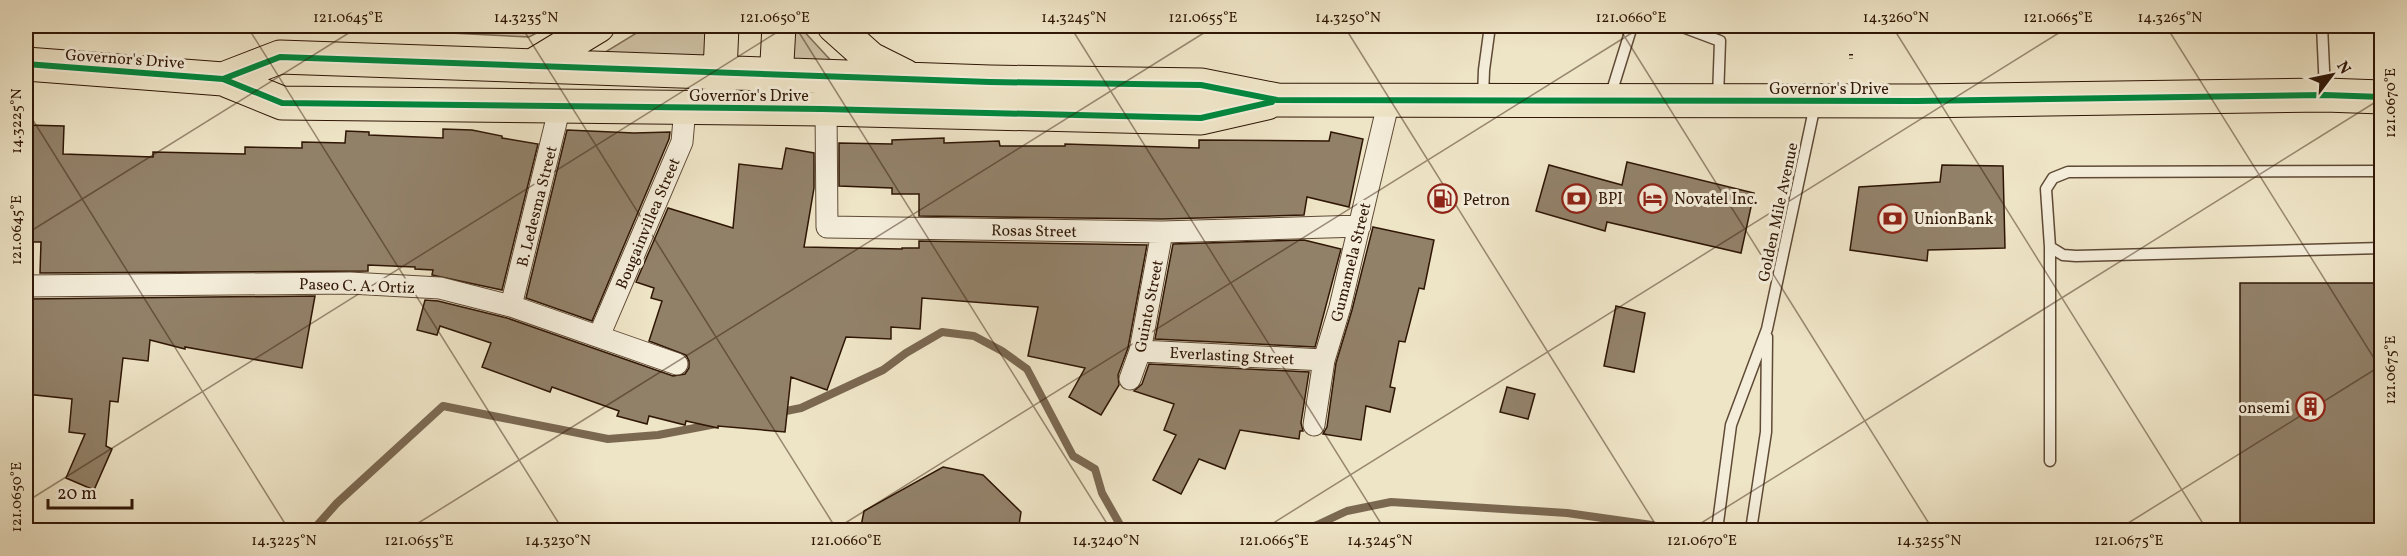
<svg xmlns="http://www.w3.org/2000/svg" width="2407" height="556" viewBox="0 0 2407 556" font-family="Vollkorn,serif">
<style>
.green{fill:#cec1a5;stroke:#7e6c55;stroke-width:1.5}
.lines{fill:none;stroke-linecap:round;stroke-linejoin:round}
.stream{stroke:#7b6851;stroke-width:8}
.building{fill:#928169;stroke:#2f1605;stroke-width:1.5}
.service-casing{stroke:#5f4a35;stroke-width:13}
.minor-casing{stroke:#5f4a35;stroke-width:23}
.trunk-casing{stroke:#2f1605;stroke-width:35}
.path{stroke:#2f1605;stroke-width:4;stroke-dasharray:1.5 3;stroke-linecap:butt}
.service{stroke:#f4edda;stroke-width:10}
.minor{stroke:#f4edda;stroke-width:21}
.trunk{stroke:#eee4c6;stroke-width:33}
.cycleway-casing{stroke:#f4edda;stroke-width:10}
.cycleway{stroke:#00873e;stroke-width:6}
.ticks{fill:none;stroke:#2f1605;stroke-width:1.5;stroke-opacity:0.45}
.labels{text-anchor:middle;stroke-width:6;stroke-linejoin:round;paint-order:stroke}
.street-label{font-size:16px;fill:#2f1605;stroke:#f4edda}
.poi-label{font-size:16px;fill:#2f1605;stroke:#f4edda;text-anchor:start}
.neatline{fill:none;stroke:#2f1605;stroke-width:2}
.ticks-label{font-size:15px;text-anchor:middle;fill:#2f1605}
</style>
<rect width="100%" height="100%" fill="#eee4c6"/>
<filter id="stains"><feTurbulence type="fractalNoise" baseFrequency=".00333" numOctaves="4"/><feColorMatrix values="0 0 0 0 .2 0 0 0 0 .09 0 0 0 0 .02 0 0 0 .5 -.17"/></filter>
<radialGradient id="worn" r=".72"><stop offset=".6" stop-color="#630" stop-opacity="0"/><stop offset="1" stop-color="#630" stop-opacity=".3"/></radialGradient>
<!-- green -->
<path class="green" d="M310,26h240l-21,11z
M648,26h61l-2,36 -110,-5z
M788,26h11l37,40 -49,-2z"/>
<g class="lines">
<!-- stream -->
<path class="stream" d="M776,413l25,-5 82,-38 23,-17 36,-21 32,4 28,15 25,18 46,87 22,13 7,24 21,37
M313,530l24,-27 106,-97 165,33 50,-4 58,-11
M1301,530l16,-5 30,-14 44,-9 176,11 85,12 19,5"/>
</g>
<!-- building -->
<path class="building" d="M26,125l38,1 -1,28 90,3v-5l92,2v-7l57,1v-6l43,1 1,-12 23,1v3l74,3v-9l29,1 30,6v2l36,6 -36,146 -70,-15 1,-5 -18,-1v-2l-47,-2v6l-328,2 1,-31h-15z
M567,130l67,3 36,-1 -1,7 -77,182 -66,-23z
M1331,132l32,7 -14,68 -42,-10 -3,18 -142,4 -243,-3v-22h-27v-6l-53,-2v-43l53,1v-4l52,-2v5l55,-2 1,5h65v-2l134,4v-8l130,1z
M786,148l28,5v35l-10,59 98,2v-1h17v-7l228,4 -19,103 -10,27 1,10 -18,30 -32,-18 16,-29 -57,-12 10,-49 -116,-9 -2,31 -29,-2v12l-45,-2 -19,53 -36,-13 -6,55 -67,-6v2l-32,-7 -1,4 -36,-9 -2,8 -30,-8 2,-5 -67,-24 -2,5 -68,-25 9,-24 -51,-17 -3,9 -20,-5 8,-30 13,1 69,17 166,58 12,-2 4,-6v-7l-3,-6 -37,-14 13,-40 -11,-3 3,-10 -18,-6 32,-74 65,20 6,-64 43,5z
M1627,162l127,31 -13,60 -134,-31 -2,9 -69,-20 13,-46 73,20z
M1942,165l61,1 2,82 -77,2 -1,11 -77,-11 9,-63 81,-5z
M1373,227l61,13 -10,49 -5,-1 -14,54 -6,-1 -9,46 5,1 -5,24 -24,-6 -5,34 -38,-6 4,-7 9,-64 16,-53z
M1304,240l37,9 -26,98 -160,-8 18,-95z
M2240,283h142v248h-142z
M315,296l-13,72 -117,-21v2l-35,-9 -2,21 -25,-3 -5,44 -8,-1 -4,45 6,3 -18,41 -28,-12 19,-44 -16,-2 3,-33 -46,-5 4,-71h-4v-24z
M1616,306l29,7 -11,59 -30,-6z
M1149,364l160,8 -8,51 2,8h-3l-1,8 -59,-9 -15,39 -26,-10 -18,35 -28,-14 23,-45 -12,-5 10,-26 -40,-13 8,-7z
M1507,387l28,7 -7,25 -28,-7z
M943,467l40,8 38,37 -3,19h-158l4,-20z"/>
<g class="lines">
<defs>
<path id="service" d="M1680,26l40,15 -2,57
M2322,26l3,65
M1483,97l1,-27 6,-44
M1610,97l22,-71
M2382,171l-314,1 -15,6 -7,11 4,58 13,8 13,1 306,-8
M2050,247v214
M1717,530l14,-105 36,-96 48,-224
M1751,530l15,-98 1,-95"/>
<path id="minor" d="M826,109l1,118 335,5 198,-6
M26,286l324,-3 90,5 71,18 166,58
M511,306l49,-200
M599,336l83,-194 3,-34
M1140,351l184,9
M1130,379l10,-28 22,-119
M1314,425l10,-65 16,-53 49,-207"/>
<path id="trunk" d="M834,26l37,33 34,17
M26,64l197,15 59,24 540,6 379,9 66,-15
M532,66l66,-40
M223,79l57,-22 710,25 211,3 76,15 640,1 408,-6 57,2
M719,96l3,-70
M775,98l4,-72"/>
</defs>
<!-- service casing -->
<use href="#service" class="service-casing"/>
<!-- minor casing -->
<use href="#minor" class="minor-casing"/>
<!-- trunk casing -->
<use href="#trunk" class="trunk-casing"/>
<!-- path -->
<path class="path" d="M1851,54v5"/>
<!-- service -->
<use href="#service" class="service"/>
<!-- minor -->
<use href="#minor" class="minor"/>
<!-- trunk -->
<use href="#trunk" class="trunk"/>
<defs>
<path id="cycleway" d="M26,64l197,15 59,24 540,6 379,9 71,-16
M223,79l57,-22 710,25 211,3 76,15 640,1 408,-6 57,2"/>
</defs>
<!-- cycleway casing -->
<use href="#cycleway" class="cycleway-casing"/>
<!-- cycleway -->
<use href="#cycleway" class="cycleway"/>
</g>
<!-- ticks -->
<path class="ticks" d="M247,26l316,504M521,26l316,504M795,26l316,504M1070,26l315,504M1344,26l315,504M1618,26l315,504M1892,26l315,504M2166,26l216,345M26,109l263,421M26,234l334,-208M26,502l761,-476M407,530l808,-504M834,530l809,-504M1262,530l808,-504M1690,530l692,-432M2117,530l265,-165"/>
<!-- icons -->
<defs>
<symbol id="bank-ring" viewBox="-11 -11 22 22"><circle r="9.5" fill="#f4edda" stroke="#8f2418" stroke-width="1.5"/><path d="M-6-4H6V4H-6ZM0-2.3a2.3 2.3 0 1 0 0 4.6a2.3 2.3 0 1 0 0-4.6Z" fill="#8f2418"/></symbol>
<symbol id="hotel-ring" viewBox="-11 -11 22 22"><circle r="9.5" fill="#f4edda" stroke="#8f2418" stroke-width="1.5"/><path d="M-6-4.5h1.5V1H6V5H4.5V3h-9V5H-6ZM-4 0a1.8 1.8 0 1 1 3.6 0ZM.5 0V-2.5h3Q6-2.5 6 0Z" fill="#8f2418"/></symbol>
<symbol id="fuel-ring" viewBox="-11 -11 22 22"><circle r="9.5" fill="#f4edda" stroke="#8f2418" stroke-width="1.5"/><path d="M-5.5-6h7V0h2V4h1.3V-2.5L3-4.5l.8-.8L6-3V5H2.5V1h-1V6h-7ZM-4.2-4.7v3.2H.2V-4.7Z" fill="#8f2418"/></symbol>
<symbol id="building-ring" viewBox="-11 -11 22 22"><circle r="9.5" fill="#f4edda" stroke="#8f2418" stroke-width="1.5"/><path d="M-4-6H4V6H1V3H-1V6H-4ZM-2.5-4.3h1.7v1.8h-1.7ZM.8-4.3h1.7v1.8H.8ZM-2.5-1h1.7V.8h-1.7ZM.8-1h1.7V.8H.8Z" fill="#8f2418"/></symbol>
</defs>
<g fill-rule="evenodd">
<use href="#bank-ring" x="1560" y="182" width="33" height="33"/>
<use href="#hotel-ring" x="1636" y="182" width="33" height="33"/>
<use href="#fuel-ring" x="1426" y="182" width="33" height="33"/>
<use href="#bank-ring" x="1876" y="202" width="33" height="33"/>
<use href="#building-ring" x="2294" y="390" width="33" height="33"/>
</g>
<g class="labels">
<!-- street labels -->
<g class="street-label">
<text transform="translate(125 58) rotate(4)" y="6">Governor's Drive</text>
<text x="1829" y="94">Governor's Drive</text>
<text x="749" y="101">Governor's Drive</text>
<text transform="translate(536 206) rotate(-76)" y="6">B. Ledesma Street</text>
<text transform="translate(1777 212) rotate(-78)" y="6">Golden Mile Avenue</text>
<text transform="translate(647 223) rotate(-67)" y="6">Bougainvillea Street</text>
<text transform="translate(1034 230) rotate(1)" y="6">Rosas Street</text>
<text transform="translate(1350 262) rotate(-76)" y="6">Gumamela Street</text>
<text transform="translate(357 285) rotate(2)" y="6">Paseo C. A. Ortiz</text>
<text transform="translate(1148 306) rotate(-79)" y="6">Guinto Street</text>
<text transform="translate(1232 355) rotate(3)" y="6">Everlasting Street</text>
</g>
<!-- poi labels -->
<g class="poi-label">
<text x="1598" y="204">BPI</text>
<text x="1674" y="204">Novatel Inc.</text>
<text x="1463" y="205">Petron</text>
<text x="1914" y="224">UnionBank</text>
<text x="2290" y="413" text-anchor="end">onsemi</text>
</g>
</g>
<!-- margin -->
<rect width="2407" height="556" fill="none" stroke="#eee4c6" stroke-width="66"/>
<!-- north arrow -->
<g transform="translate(2332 75) rotate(58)" stroke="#f4edda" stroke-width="4.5" paint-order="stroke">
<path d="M0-4.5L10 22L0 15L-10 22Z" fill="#2f1605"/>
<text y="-9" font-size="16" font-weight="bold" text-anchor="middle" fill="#2f1605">N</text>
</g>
<!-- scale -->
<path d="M48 499v9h84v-9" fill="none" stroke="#2f1605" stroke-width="3"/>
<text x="57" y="499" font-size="18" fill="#2f1605" stroke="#f4edda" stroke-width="4.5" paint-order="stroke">20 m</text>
<rect x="33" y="33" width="2341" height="490" class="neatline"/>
<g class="ticks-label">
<text x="348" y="22">121.0645°E</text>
<text x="526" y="22">14.3235°N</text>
<text x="775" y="22">121.0650°E</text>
<text x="1074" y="22">14.3245°N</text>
<text x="1203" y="22">121.0655°E</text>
<text x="1348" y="22">14.3250°N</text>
<text x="1631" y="22">121.0660°E</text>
<text x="1896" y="22">14.3260°N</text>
<text x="2058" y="22">121.0665°E</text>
<text x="2170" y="22">14.3265°N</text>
<text transform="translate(2390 103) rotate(-90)" y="5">121.0670°E</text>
<text transform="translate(16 121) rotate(-90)" y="5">14.3225°N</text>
<text transform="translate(16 230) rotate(-90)" y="5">121.0645°E</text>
<text transform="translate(2390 370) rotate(-90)" y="5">121.0675°E</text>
<text transform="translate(16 497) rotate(-90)" y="5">121.0650°E</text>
<text x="284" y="545">14.3225°N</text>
<text x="419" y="545">121.0655°E</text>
<text x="558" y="545">14.3230°N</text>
<text x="846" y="545">121.0660°E</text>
<text x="1106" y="545">14.3240°N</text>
<text x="1274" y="545">121.0665°E</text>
<text x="1380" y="545">14.3245°N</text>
<text x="1702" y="545">121.0670°E</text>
<text x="1929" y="545">14.3255°N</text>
<text x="2129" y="545">121.0675°E</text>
</g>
<rect width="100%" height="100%" filter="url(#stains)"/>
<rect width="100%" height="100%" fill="url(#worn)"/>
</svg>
